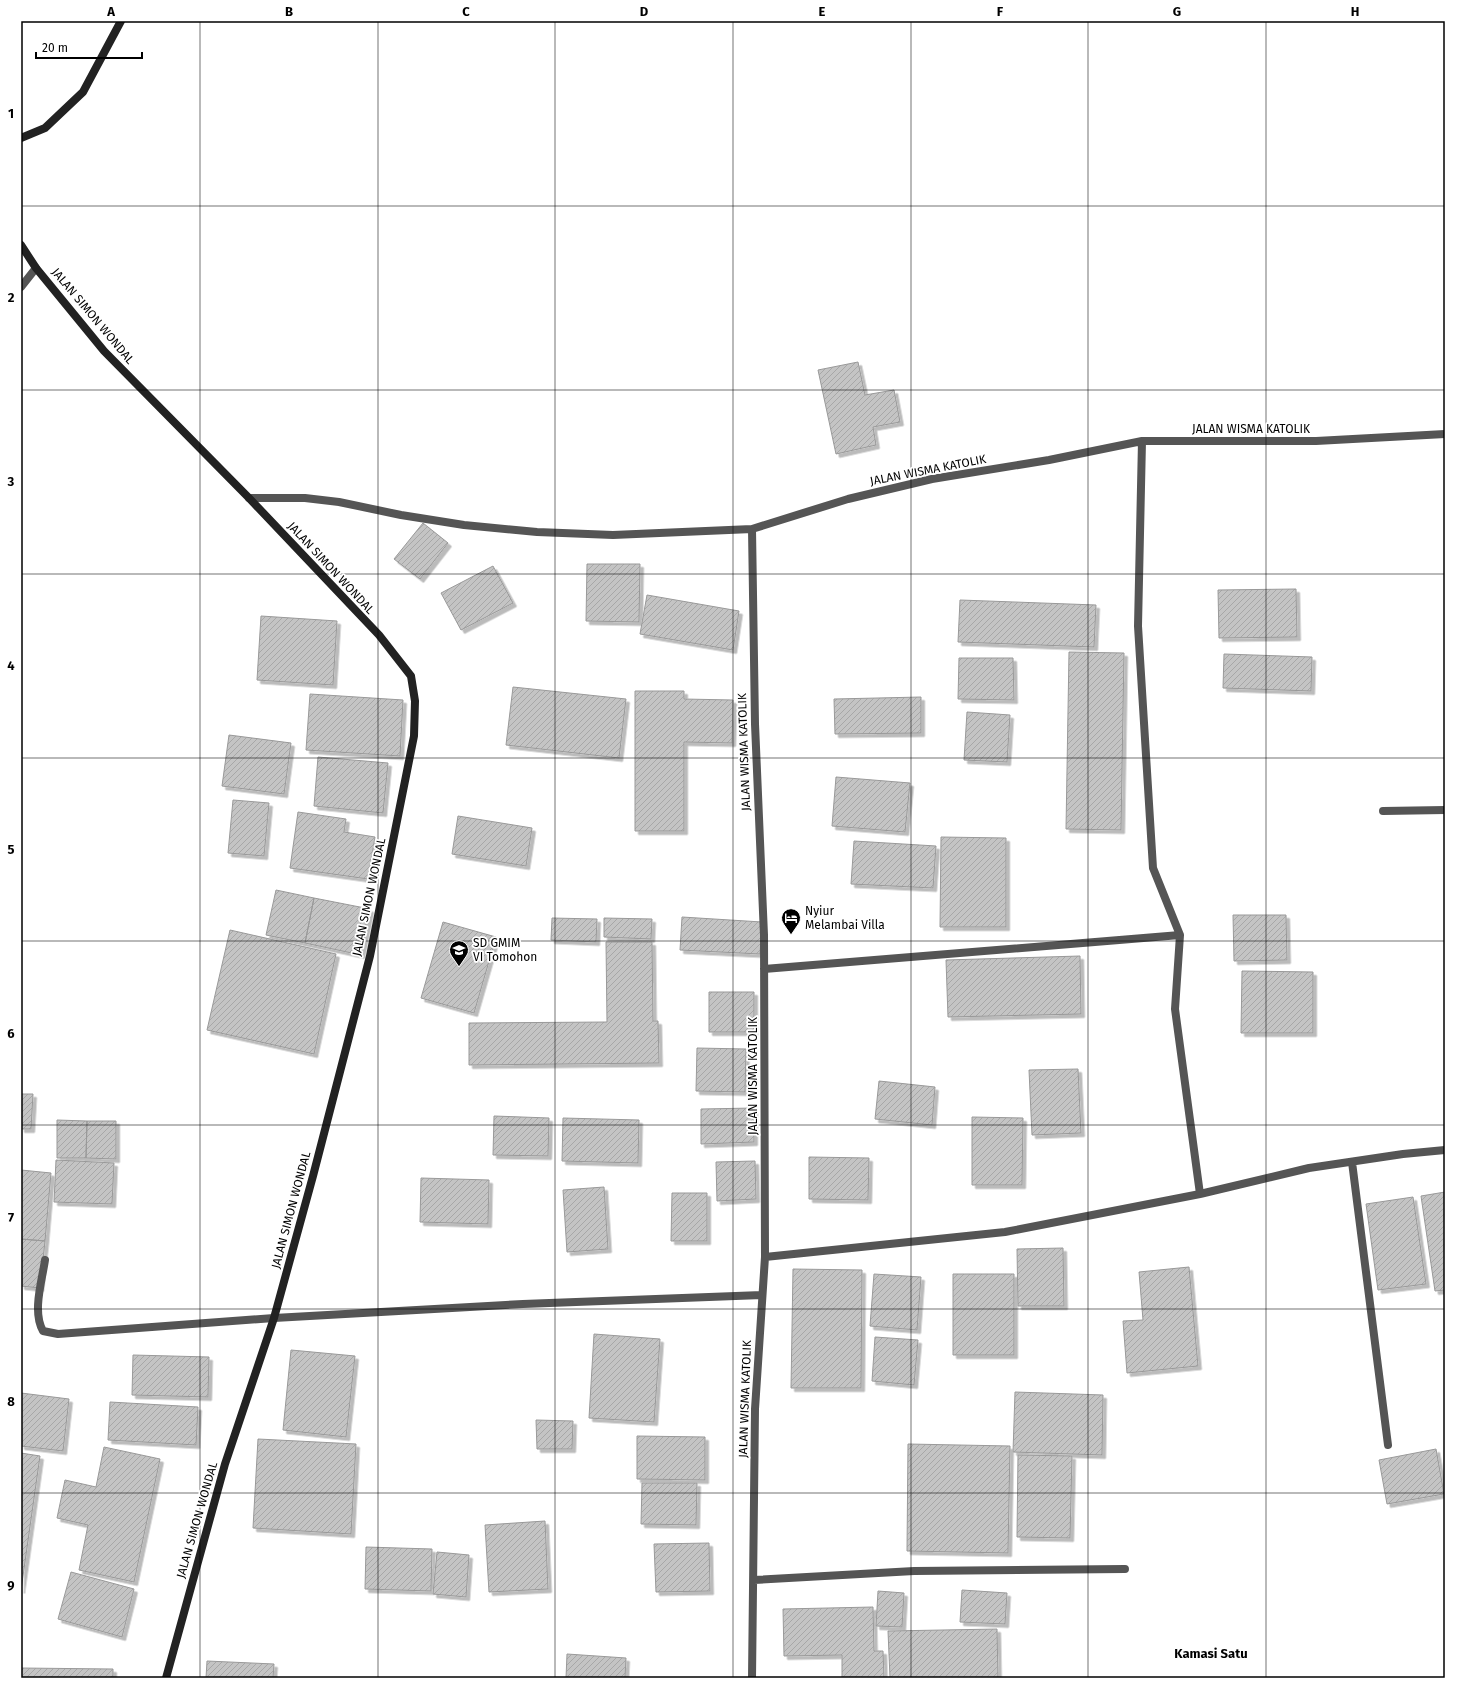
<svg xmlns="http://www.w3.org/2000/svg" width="1466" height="1699" viewBox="0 0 1466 1699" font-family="'Fira Sans',sans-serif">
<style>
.building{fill:url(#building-hatch);stroke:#999;filter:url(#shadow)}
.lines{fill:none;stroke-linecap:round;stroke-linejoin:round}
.street{stroke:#555;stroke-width:8}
.secondary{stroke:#222;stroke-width:8}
.grid{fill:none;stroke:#000;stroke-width:1;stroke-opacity:0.55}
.labels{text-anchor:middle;stroke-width:3.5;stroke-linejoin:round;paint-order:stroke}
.street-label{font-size:12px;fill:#000;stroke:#fff}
.poi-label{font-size:12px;fill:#000;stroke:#fff;text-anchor:start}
.neighbourhood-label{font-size:13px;font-weight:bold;fill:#000;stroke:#fff}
.neatline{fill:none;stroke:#000;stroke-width:1.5}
.grid-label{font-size:13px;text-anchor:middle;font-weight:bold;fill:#000}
</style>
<defs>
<pattern id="building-hatch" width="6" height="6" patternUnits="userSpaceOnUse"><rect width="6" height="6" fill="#c4c4c4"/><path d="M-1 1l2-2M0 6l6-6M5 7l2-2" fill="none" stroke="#a7a7a7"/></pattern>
<filter id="shadow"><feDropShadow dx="3.5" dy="3.5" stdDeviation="0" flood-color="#0004"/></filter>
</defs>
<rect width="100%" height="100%" fill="#fff"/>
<!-- building -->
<path class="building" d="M858,362l7,33 29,-5 6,32 -27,5 3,18 -40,9 -18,-84z
M423,523l25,20 -28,36 -26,-20z
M587,564h53l-1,58 -53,-1z
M493,566l20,37 -52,27 -20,-37z
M1296,589l1,48 -78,1 -1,-48z
M647,595l92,16 -6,39 -93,-16z
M960,600l136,5 -2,42 -136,-5z
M261,616l76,5 -4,64 -76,-5z
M1069,652l55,1 -3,177 -55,-1z
M1224,654l88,3 -1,34 -88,-3z
M959,658h54l1,42 -56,-1z
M513,687l113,12 -7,59 -113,-13z
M635,691h49v8l49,1 -1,43 -48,-1v89h-49z
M310,694l93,6 -3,56 -94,-6z
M921,697v36l-86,1 -1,-35z
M967,712l43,3 -3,47 -43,-2z
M229,735l62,8 -7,51 -62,-8z
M318,757l70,6 -5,50 -69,-7z
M836,777l74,6 -5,49 -73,-6z
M233,800l36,3 -5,53 -36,-3z
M298,812l48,7 -2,13 31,5 -7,42 -78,-11z
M458,816l74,12 -6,38 -74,-12z
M941,837l65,1v89h-66z
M854,841l82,5 -3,42 -82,-4z
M276,890l38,8 -9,45 -39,-8z
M314,898l56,11 -9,46 -56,-12z
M1233,915h53l1,45 -53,1z
M682,917l80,5 -2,32 -80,-4z
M552,918l45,1 -1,23 -45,-2z
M604,918l48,1 -1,20 -47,-2z
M443,922l53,15 -22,76 -53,-15z
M230,930l106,24 -22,100 -107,-24z
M606,942h46l1,79h5l1,42 -190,2v-42l138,-1z
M1080,956l1,58 -133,3 -2,-57z
M1242,971l71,1v61h-72z
M709,992h45v40h-45z
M697,1048l49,1 -1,43 -49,-1z
M1078,1069l3,64 -49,2 -3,-65z
M879,1081l56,6 -3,38 -57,-6z
M21,1094h12l-2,35h-10z
M754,1108v34l-53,2v-35z
M494,1116l55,2 -1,38 -55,-1z
M972,1117l51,1 -1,67h-50z
M563,1118l76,2 -1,43 -76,-2z
M57,1120l30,1 -1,37h-29z
M87,1121h29v38l-30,-1z
M809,1157l60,1 -1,42 -59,-1z
M56,1160l58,3 -2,41 -58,-2z
M755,1161l1,38 -39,2 -1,-39z
M21,1170l30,3 -6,68 -24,-2z
M421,1178l68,2 -1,44 -68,-2z
M604,1187l4,62 -41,3 -4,-62z
M1445,1192v98l-10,1 -14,-95z
M672,1193h35v48h-36z
M1413,1197l13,87 -48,6 -12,-86z
M21,1239l24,2 -5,47 -19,-2z
M1063,1248l1,58h-46l-1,-57z
M1189,1267l9,99 -71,7 -4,-52 20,-1 -4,-48z
M793,1269l69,1 -1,118h-70z
M874,1274l47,3 -4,53 -47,-4z
M953,1274h61v81h-61z
M594,1334l66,5 -6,83 -65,-4z
M875,1337l43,3 -4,45 -42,-4z
M291,1350l64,6 -9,81 -63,-7z
M133,1355l76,2 -1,40 -76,-2z
M1015,1392l88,3 -1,60 -89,-3z
M21,1393l48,6 -6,52 -42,-5z
M110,1402l88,5 -2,38 -88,-5z
M536,1420l37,1 -1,28h-35z
M637,1436l68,1v43l-68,-1z
M258,1439l98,5 -5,90 -98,-6z
M908,1444l102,2 -2,107 -101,-2z
M104,1447l56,12 -26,123 -55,-12 9,-45 -31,-7 8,-38 31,7z
M1436,1449l8,45 -57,10 -8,-44z
M21,1453l19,3 -19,134z
M1018,1455l54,1 -2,82 -53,-1z
M642,1483h55l-1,42 -55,-1z
M545,1521l3,68 -59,3 -4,-67z
M709,1543l1,48 -54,1 -2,-48z
M366,1547l66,2 -1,42 -66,-2z
M437,1552l32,3 -3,42 -33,-3z
M71,1572l63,17 -12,48 -64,-18z
M962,1590l45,3 -2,31 -45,-2z
M878,1591l26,2 -2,34 -26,-1z
M873,1607l1,44h9l1,27h-42v-23l-58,1 -1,-47z
M997,1629l1,49h-108l-2,-47z
M567,1654l59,4 -1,20h-59z
M207,1661l67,3 -1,14h-67z
M21,1668l92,1v9h-92z"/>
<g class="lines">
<!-- street -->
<path class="street" d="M21,287l15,-19
M1142,441l-4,185 15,242 27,67 -5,74 25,185 109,-26 94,-14 42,-4
M249,498h56l34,4 62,13 63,10 73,7 76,3 139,-6
M1383,811l62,-1
M764,969l416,-34
M1352,1162l36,283
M765,1257l240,-25 195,-38
M45,1260c-3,21 -13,52 -2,71l15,3 216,-16 249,-14 239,-9
M754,1580l160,-9 211,-2
M752,1678l3,-269 10,-152 -1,-322 -9,-211 -3,-195 96,-30 84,-20 117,-19 93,-19h174l129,-7"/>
<!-- secondary -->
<path class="secondary" d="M21,138l24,-10 38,-36 38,-71
M21,245l15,23 68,83 145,147 130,137 32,41 4,25 -1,35 -44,220 -57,220 -39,142 -49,146 -59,214"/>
</g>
<!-- grid -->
<path class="grid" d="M200,21v1657M378,21v1657M555,21v1657M733,21v1657M911,21v1657M1088,21v1657M1266,21v1657M21,206h1424M21,390h1424M21,574h1424M21,758h1424M21,941h1424M21,1125h1424M21,1309h1424M21,1493h1424"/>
<!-- icons -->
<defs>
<symbol id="hotel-pin" viewBox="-11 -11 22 30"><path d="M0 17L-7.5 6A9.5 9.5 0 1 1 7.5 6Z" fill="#000" stroke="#fff"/><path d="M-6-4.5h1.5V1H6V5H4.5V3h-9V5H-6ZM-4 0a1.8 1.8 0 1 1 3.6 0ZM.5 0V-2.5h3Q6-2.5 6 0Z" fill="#fff"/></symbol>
<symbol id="school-pin" viewBox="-11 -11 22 30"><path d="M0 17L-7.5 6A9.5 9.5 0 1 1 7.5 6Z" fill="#000" stroke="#fff"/><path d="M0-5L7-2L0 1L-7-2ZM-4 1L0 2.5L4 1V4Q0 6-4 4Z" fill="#fff"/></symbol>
</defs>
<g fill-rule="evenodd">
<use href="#hotel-pin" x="780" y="907" width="22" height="30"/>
<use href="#school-pin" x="448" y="939" width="22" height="30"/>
</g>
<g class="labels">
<!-- street labels -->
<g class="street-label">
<text transform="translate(93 316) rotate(50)" y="4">JALAN SIMON WONDAL</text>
<text x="1251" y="433">JALAN WISMA KATOLIK</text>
<text transform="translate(928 470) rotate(-11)" y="4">JALAN WISMA KATOLIK</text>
<text transform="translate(331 568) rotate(47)" y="4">JALAN SIMON WONDAL</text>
<text transform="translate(744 752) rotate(-92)" y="4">JALAN WISMA KATOLIK</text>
<text transform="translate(369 897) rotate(-78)" y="4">JALAN SIMON WONDAL</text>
<text transform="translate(753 1076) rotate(-90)" y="4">JALAN WISMA KATOLIK</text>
<text transform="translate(291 1210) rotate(-75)" y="4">JALAN SIMON WONDAL</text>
<text transform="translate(745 1399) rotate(-88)" y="4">JALAN WISMA KATOLIK</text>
<text transform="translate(197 1520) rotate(-74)" y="4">JALAN SIMON WONDAL</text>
</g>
<!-- poi labels -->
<g class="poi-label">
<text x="805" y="915">Nyiur<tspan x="805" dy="14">Melambai Villa</tspan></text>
<text x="473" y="947">SD GMIM<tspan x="473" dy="14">VI Tomohon</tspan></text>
</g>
<!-- neighbourhood labels -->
<g class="neighbourhood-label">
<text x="1211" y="1658">Kamasi Satu</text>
</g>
</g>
<!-- border -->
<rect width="1466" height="1699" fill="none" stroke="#ffffff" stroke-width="44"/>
<!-- scale -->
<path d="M36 52v6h106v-6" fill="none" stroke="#000000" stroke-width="2"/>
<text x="42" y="52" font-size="12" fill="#000000" stroke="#ffffff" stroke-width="3" paint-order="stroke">20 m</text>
<rect x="22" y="22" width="1422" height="1655" class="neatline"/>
<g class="grid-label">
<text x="111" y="16">A</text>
<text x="289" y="16">B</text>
<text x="466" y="16">C</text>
<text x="644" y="16">D</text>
<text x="822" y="16">E</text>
<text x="1000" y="16">F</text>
<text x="1177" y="16">G</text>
<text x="1355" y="16">H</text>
<text x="11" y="118">1</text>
<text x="11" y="302">2</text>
<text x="11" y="486">3</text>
<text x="11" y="670">4</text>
<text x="11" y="854">5</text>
<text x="11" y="1038">6</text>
<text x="11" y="1222">7</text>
<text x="11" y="1406">8</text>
<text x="11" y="1590">9</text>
</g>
</svg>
